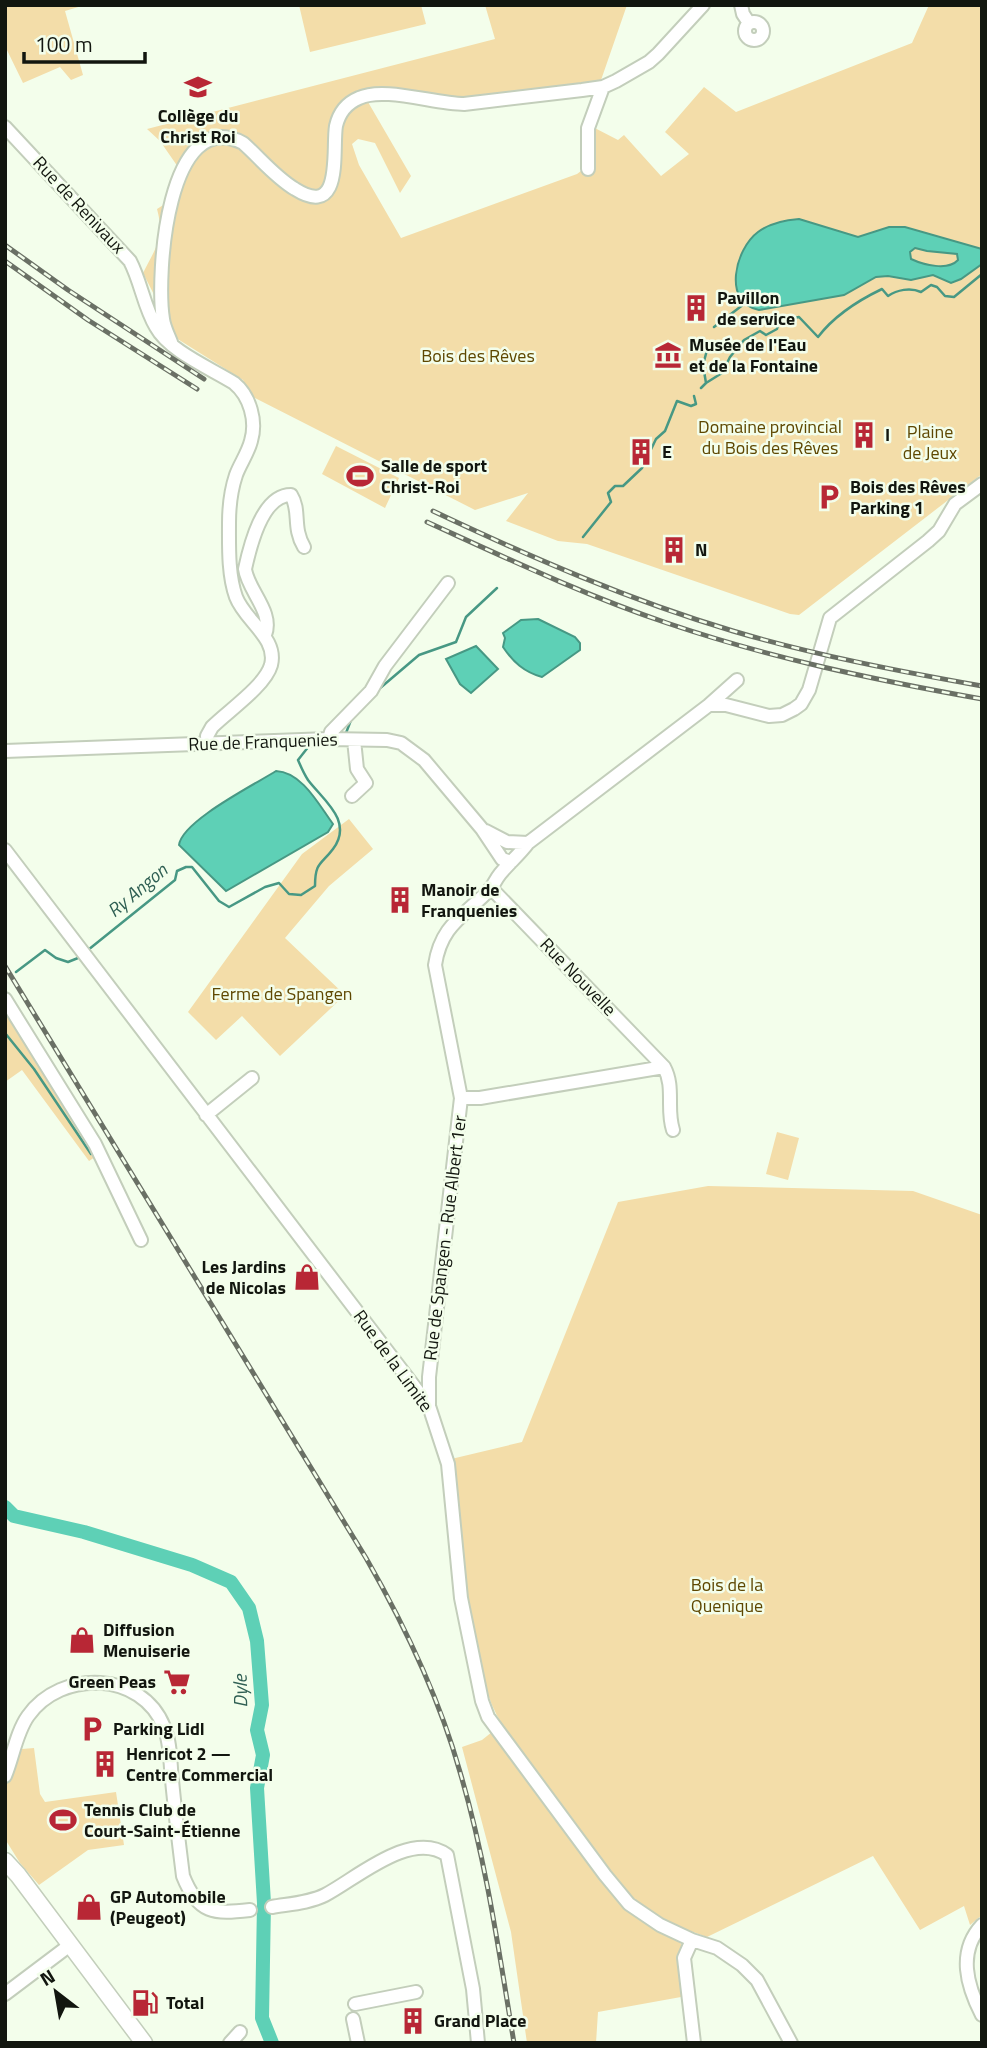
<svg xmlns="http://www.w3.org/2000/svg" width="987" height="2048" viewBox="0 0 987 2048" font-family="'Titillium Web',sans-serif">
<style>
.green{fill:#f3dda9}
.water{fill:#5ed0b6;stroke:#479884;stroke-width:2;fill-rule:evenodd}
.lines{fill:none;stroke-linecap:round;stroke-linejoin:round}
.stream{stroke:#479884;stroke-width:2.5}
.river{stroke:#5ed0b6;stroke-width:14}
.minor-casing{stroke:#c3cebb;stroke-width:16}
.major-casing{stroke:#c3cebb;stroke-width:19}
.minor{stroke:#fff;stroke-width:12}
.major{stroke:#fff;stroke-width:16}
.rail-casing{stroke:#6a7065;stroke-width:5}
.rail{stroke:#f3feeb;stroke-width:2.5;stroke-dasharray:8;stroke-linecap:butt}
.labels{text-anchor:middle;stroke-width:5;stroke-linejoin:round;paint-order:stroke}
.poi-label{font-size:18px;font-weight:bold;fill:#12160f;stroke:#f3feeb;text-anchor:start}
.street-label{font-size:18px;fill:#12160f;stroke:#f3feeb}
.park-label{font-size:18px;fill:#5e4700;stroke:#f3feeb}
.water-label{font-size:19px;font-style:italic;fill:#2f5f53;stroke:#f3feeb}
</style>
<rect width="100%" height="100%" fill="#f3feeb"/>
<!-- green -->
<path class="green" d="M5,5h80l-20,6 18,64 -12,5 -11,-13 -37,16 -18,-37z
M299,5h122l5,19 -116,28z
M485,5h142l-27,78 -116,23 -93,-8 -23,4 43,74 -11,17 -25,-50 -17,-4 -6,5 7,21 42,73 176,-64 8,-6 2,-44 31,16 6,-5 37,41 28,-22 -24,-22 39,-45 32,25 176,-69 17,-38h53v469l-183,141 -9,-1 -203,-70 -29,-3 -52,-20 22,-28 -53,17 -224,-114 -8,-16 -67,-42 -33,-65c13,-26 22,-35 14,-64l11,-7 10,-35 -18,-26 -13,-12 348,-90z
M336,446l63,32 -14,30 -63,-34z
M349,819l24,30 -44,37 -44,52 60,57 -65,61 -38,-40 -26,24 -28,-28 114,-158z
M5,1012l93,143 -9,6 -67,-91 -17,12z
M777,1132l22,6 -11,42 -22,-6z
M708,1186l205,5 69,24v700l-12,10 -6,-19 -44,24 -47,-74 -166,81 -25,-9 -5,10 6,9 -2,50 -83,15 -2,31h-69l-16,-111 -49,-185 20,-7 20,-16c-30,-47 -35,-139 -43,-195 -3,-23 -8,-46 -12,-69l75,-18 96,-240z
M34,1748l6,46 5,8 71,-10 8,53 -36,5 -49,35 -19,-22 -15,-24v-55l17,-35z"/>
<!-- water -->
<path class="water" d="M799,219l59,18 31,-10h16l77,22v15l-21,15 -10,4 -18,-8 -22,5 -23,-4 -12,1 -32,18 -85,15c-37,-7 -24,-61 -1,-78 12,-9 27,-12 41,-13zM915,248l12,3 30,3 1,6c-10,11 -34,5 -47,-1l-1,-7z
M538,619l37,18 5,6v7l-38,27c-18,-5 -29,-15 -39,-30l2,-9 -2,-5 18,-13z
M476,646l22,23 -27,24 -11,-9 -14,-25z
M276,771c26,1 43,34 57,53l-5,8 -102,59 -47,-46c3,-24 75,-60 97,-74z"/>
<g class="lines">
<!-- stream -->
<path class="stream" d="M714,327l30,-23
M706,383l16,-10 8,-16 14,-17 16,-9 6,4 11,-6 2,-8 20,-4 19,20c16,-21 39,-36 64,-48l6,7c9,-6 22,-9 33,-4l10,-7 6,2 8,9 9,1 28,-23
M701,388l5,-5 -3,-18 4,-15
M583,537l28,-35 -3,-9 7,-7h8l19,-18 14,-29 9,-8 12,-30 14,5 5,-2 -2,-8
M379,689l40,-34 37,-13 10,-25 31,-29
M346,733l5,-13
M88,950l87,-70 2,-9 9,-4h6l27,34 10,6 36,-20 14,-4 10,11 12,1 14,-9c0,-24 6,-21 18,-37 21,-28 -10,-49 -25,-69 -4,-6 -7,-13 -10,-20l11,-14 23,-1
M16,972l29,-22 11,8 12,4 10,-4
M5,1033l29,36 57,85"/>
<!-- river -->
<path class="river" d="M5,1507l9,9 70,16 108,33 39,17 18,26 8,33 5,64 -5,25 6,25 -6,33 7,115 -2,115 10,25"/>
<defs>
<path id="minor" d="M741,5l2,9 6,9
M745 31a9 9 0 1 1 18 0a9 9 0 1 1-18 0Z
M5,127l125,134c11,21 14,46 26,66 13,24 54,41 78,56 16,13 23,38 17,58 -3,12 -11,23 -15,34 -5,15 -7,32 -7,48 0,23 -1,52 7,74 9,24 42,41 35,68 -6,21 -43,46 -59,62l-5,9 1,8
M588,169v-41l15,-41
M172,345c-3,-9 -8,-17 -9,-26 -7,-44 4,-215 80,-176 17,15 32,34 52,46 49,31 37,-40 41,-63 3,-13 11,-23 23,-28 25,-12 75,6 105,6l118,-14 21,-3 13,-6 33,-19 9,-8 45,-49
M265,635c9,-23 -17,-44 -20,-66 5,-23 17,-74 46,-74 10,16 1,32 13,52
M709,705h17l43,11 13,-1 12,-6 7,-5 8,-14 21,-72 98,-77 11,-10 16,-27 27,-20
M329,739l2,-7 40,-41 14,-25 63,-83
M5,751l324,-12 58,1 14,3 23,17 58,69 20,30 9,3
M352,796l14,-13 -9,-14 -3,-29
M486,831l21,11 21,1
M5,850l424,556 19,58 13,134 21,103 6,16 117,158 24,29 31,21 32,15 25,8 25,17 15,15 34,63
M491,888l173,179c11,20 2,42 9,63
M5,999l90,145 46,96
M461,1098h19l184,-31
M206,1115l46,-37
M429,1406v-29l32,-279 -26,-133c6,-41 30,-49 56,-77 3,-4 5,-9 9,-14 9,-11 19,-19 28,-31l181,-138 28,-25
M5,1776c8,-19 11,-43 23,-60 33,-47 114,-45 136,11 7,16 6,36 8,53 3,32 7,64 11,96 15,38 31,38 67,34
M272,1907c17,-3 37,-4 53,-12 31,-16 86,-66 122,-40l26,134 5,54
M982,1925c-25,27 -15,61 0,90
M692,1940l-8,18 10,85
M5,1994l65,-49
M355,2004l61,-12
M353,2019l5,24
M230,2043l10,-11"/>
<path id="major" d="M5,1861l13,14 126,168"/>
</defs>
<!-- minor casing -->
<use href="#minor" class="minor-casing"/>
<!-- major casing -->
<use href="#major" class="major-casing"/>
<!-- minor -->
<use href="#minor" class="minor"/>
<!-- major -->
<use href="#major" class="major"/>
<defs>
<path id="rail" d="M5,245l63,45 136,89
M5,261l83,59 109,69
M433,511c97,46 196,89 300,120 81,24 165,40 249,55
M427,522c79,36 157,73 240,101 103,35 208,57 315,76
M5,966l361,592c39,68 73,139 94,214 26,88 39,180 54,271"/>
</defs>
<!-- rail casing -->
<use href="#rail" class="rail-casing"/>
<!-- rail -->
<use href="#rail" class="rail"/>
</g>
<!-- icons -->
<defs>
<symbol id="school-bare" viewBox="-9 -9 18 18"><path d="M0-5L7-2L0 1L-7-2ZM-4 1L0 2.5L4 1V4Q0 6-4 4Z" fill="#b82735" stroke="#f3feeb" stroke-width="2.5" paint-order="stroke"/></symbol>
<symbol id="building-bare" viewBox="-9 -9 18 18"><path d="M-4-6H4V6H1V3H-1V6H-4ZM-2.5-4.3h1.7v1.8h-1.7ZM.8-4.3h1.7v1.8H.8ZM-2.5-1h1.7V.8h-1.7ZM.8-1h1.7V.8H.8Z" fill="#b82735" stroke="#f3feeb" stroke-width="2.5" paint-order="stroke"/></symbol>
<symbol id="museum-bare" viewBox="-9 -9 18 18"><path d="M0-6L6-3V-2H-6V-3ZM-5-1h2V3h-2ZM-1-1h2V3h-2ZM3-1h2V3H3ZM-6 4H6V6H-6Z" fill="#b82735" stroke="#f3feeb" stroke-width="2.5" paint-order="stroke"/></symbol>
<symbol id="stadium-bare" viewBox="-9 -9 18 18"><path d="M0-5a6.5 5 0 1 0 0 10a6.5 5 0 1 0 0-10ZM-3.5-1.8h7v3.6h-7Z" fill="#b82735" stroke="#f3feeb" stroke-width="2.5" paint-order="stroke"/></symbol>
<symbol id="parking-bare" viewBox="-9 -9 18 18"><path d="M-3.5-5.5H1a3.5 3.5 0 0 1 0 7H-1V5.5H-3.5ZM-1-3.4V-.6H.8a1.4 1.4 0 0 0 0-2.8Z" fill="#b82735" stroke="#f3feeb" stroke-width="2.5" paint-order="stroke"/></symbol>
<symbol id="shop-bare" viewBox="-9 -9 18 18"><path d="M-5-2.5h2.3a2.7 3.5 0 0 1 5.4 0H5L5.5 6h-11ZM-1.5-2.5h3a1.5 2.3 0 0 0-3 0Z" fill="#b82735" stroke="#f3feeb" stroke-width="2.5" paint-order="stroke"/></symbol>
<symbol id="supermarket-bare" viewBox="-9 -9 18 18"><path d="M-6-5.5h2.5l.6 2H6L4.5 2H-2.5L-4.4-4H-6ZM-1.5 3.2a1.3 1.3 0 1 0 .1 0ZM3 3.2a1.3 1.3 0 1 0 .1 0Z" fill="#b82735" stroke="#f3feeb" stroke-width="2.5" paint-order="stroke"/></symbol>
<symbol id="fuel-bare" viewBox="-9 -9 18 18"><path d="M-5.5-6h7V0h2V4h1.3V-2.5L3-4.5l.8-.8L6-3V5H2.5V1h-1V6h-7ZM-4.2-4.7v3.2H.2V-4.7Z" fill="#b82735" stroke="#f3feeb" stroke-width="2.5" paint-order="stroke"/></symbol>
</defs>
<g fill-rule="evenodd">
<use href="#school-bare" x="179" y="68" width="38" height="38"/>
<use href="#building-bare" x="677" y="289" width="38" height="38"/>
<use href="#museum-bare" x="649" y="336" width="38" height="38"/>
<use href="#building-bare" x="845" y="416" width="38" height="38"/>
<use href="#building-bare" x="622" y="433" width="38" height="38"/>
<use href="#stadium-bare" x="341" y="457" width="38" height="38"/>
<use href="#parking-bare" x="810" y="478" width="38" height="38"/>
<use href="#building-bare" x="655" y="531" width="38" height="38"/>
<use href="#building-bare" x="381" y="881" width="38" height="38"/>
<use href="#shop-bare" x="288" y="1258" width="38" height="38"/>
<use href="#shop-bare" x="63" y="1621" width="38" height="38"/>
<use href="#supermarket-bare" x="158" y="1663" width="38" height="38"/>
<use href="#parking-bare" x="73" y="1710" width="38" height="38"/>
<use href="#building-bare" x="86" y="1745" width="38" height="38"/>
<use href="#stadium-bare" x="44" y="1801" width="38" height="38"/>
<use href="#shop-bare" x="70" y="1888" width="38" height="38"/>
<use href="#fuel-bare" x="126" y="1984" width="38" height="38"/>
<use href="#building-bare" x="394" y="2002" width="38" height="38"/>
</g>
<g class="labels">
<!-- poi labels -->
<g class="poi-label">
<text x="198" y="122" text-anchor="middle">Collège du<tspan x="198" dy="21">Christ Roi</tspan></text>
<text x="717" y="304">Pavillon<tspan x="717" dy="21">de service</tspan></text>
<text x="689" y="351">Musée de l'Eau<tspan x="689" dy="21">et de la Fontaine</tspan></text>
<text x="885" y="441">I</text>
<text x="662" y="458">E</text>
<text x="381" y="472">Salle de sport<tspan x="381" dy="21">Christ-Roi</tspan></text>
<text x="850" y="493">Bois des Rêves<tspan x="850" dy="21">Parking 1</tspan></text>
<text x="695" y="556">N</text>
<text x="421" y="896">Manoir de<tspan x="421" dy="21">Franquenies</tspan></text>
<text x="286" y="1273" text-anchor="end">Les Jardins<tspan x="286" dy="21">de Nicolas</tspan></text>
<text x="103" y="1636">Diffusion<tspan x="103" dy="21">Menuiserie</tspan></text>
<text x="156" y="1688" text-anchor="end">Green Peas</text>
<text x="113" y="1735">Parking Lidl</text>
<text x="126" y="1760">Henricot 2 —<tspan x="126" dy="21">Centre Commercial</tspan></text>
<text x="84" y="1816">Tennis Club de<tspan x="84" dy="21">Court-Saint-Étienne</tspan></text>
<text x="110" y="1903">GP Automobile<tspan x="110" dy="21">(Peugeot)</tspan></text>
<text x="166" y="2009">Total</text>
<text x="434" y="2027">Grand Place</text>
</g>
<!-- street labels -->
<g class="street-label">
<text transform="translate(79 205) rotate(47)" y="6">Rue de Renivaux</text>
<text transform="translate(263 742) rotate(-2)" y="6">Rue de Franquenies</text>
<text transform="translate(578 977) rotate(46)" y="6">Rue Nouvelle</text>
<text transform="translate(445 1238) rotate(-83)" y="6">Rue de Spangen - Rue Albert 1er</text>
<text transform="translate(393 1361) rotate(54)" y="6">Rue de la Limite</text>
</g>
<!-- park labels -->
<g class="park-label">
<text x="478" y="362">Bois des Rêves</text>
<text x="770" y="433">Domaine provincial<tspan x="770" dy="21">du Bois des Rêves</tspan></text>
<text x="930" y="438">Plaine<tspan x="930" dy="21">de Jeux</tspan></text>
<text x="282" y="1000">Ferme de Spangen</text>
<text x="727" y="1591">Bois de la<tspan x="727" dy="21">Quenique</tspan></text>
</g>
<!-- water labels -->
<g class="water-label">
<text transform="translate(137 890) rotate(-40)" y="7">Ry Angon</text>
<text transform="translate(240 1691) rotate(-91)" y="7">Dyle</text>
</g>
</g>
<!-- border -->
<rect width="987" height="2048" fill="none" stroke="#12160f" stroke-width="14"/>
<!-- north arrow -->
<g transform="translate(56 1992) rotate(329)" stroke="#f3feeb" stroke-width="5" paint-order="stroke">
<path d="M0-5L12 26L0 18L-12 26Z" fill="#12160f"/>
<text y="-10" font-size="19" font-weight="bold" text-anchor="middle" fill="#12160f">N</text>
</g>
<!-- scale -->
<path d="M24 52v10h121v-10" fill="none" stroke="#12160f" stroke-width="3.5"/>
<text x="35" y="52" font-size="21" fill="#12160f" stroke="#f3feeb" stroke-width="5" paint-order="stroke">100 m</text>
</svg>
